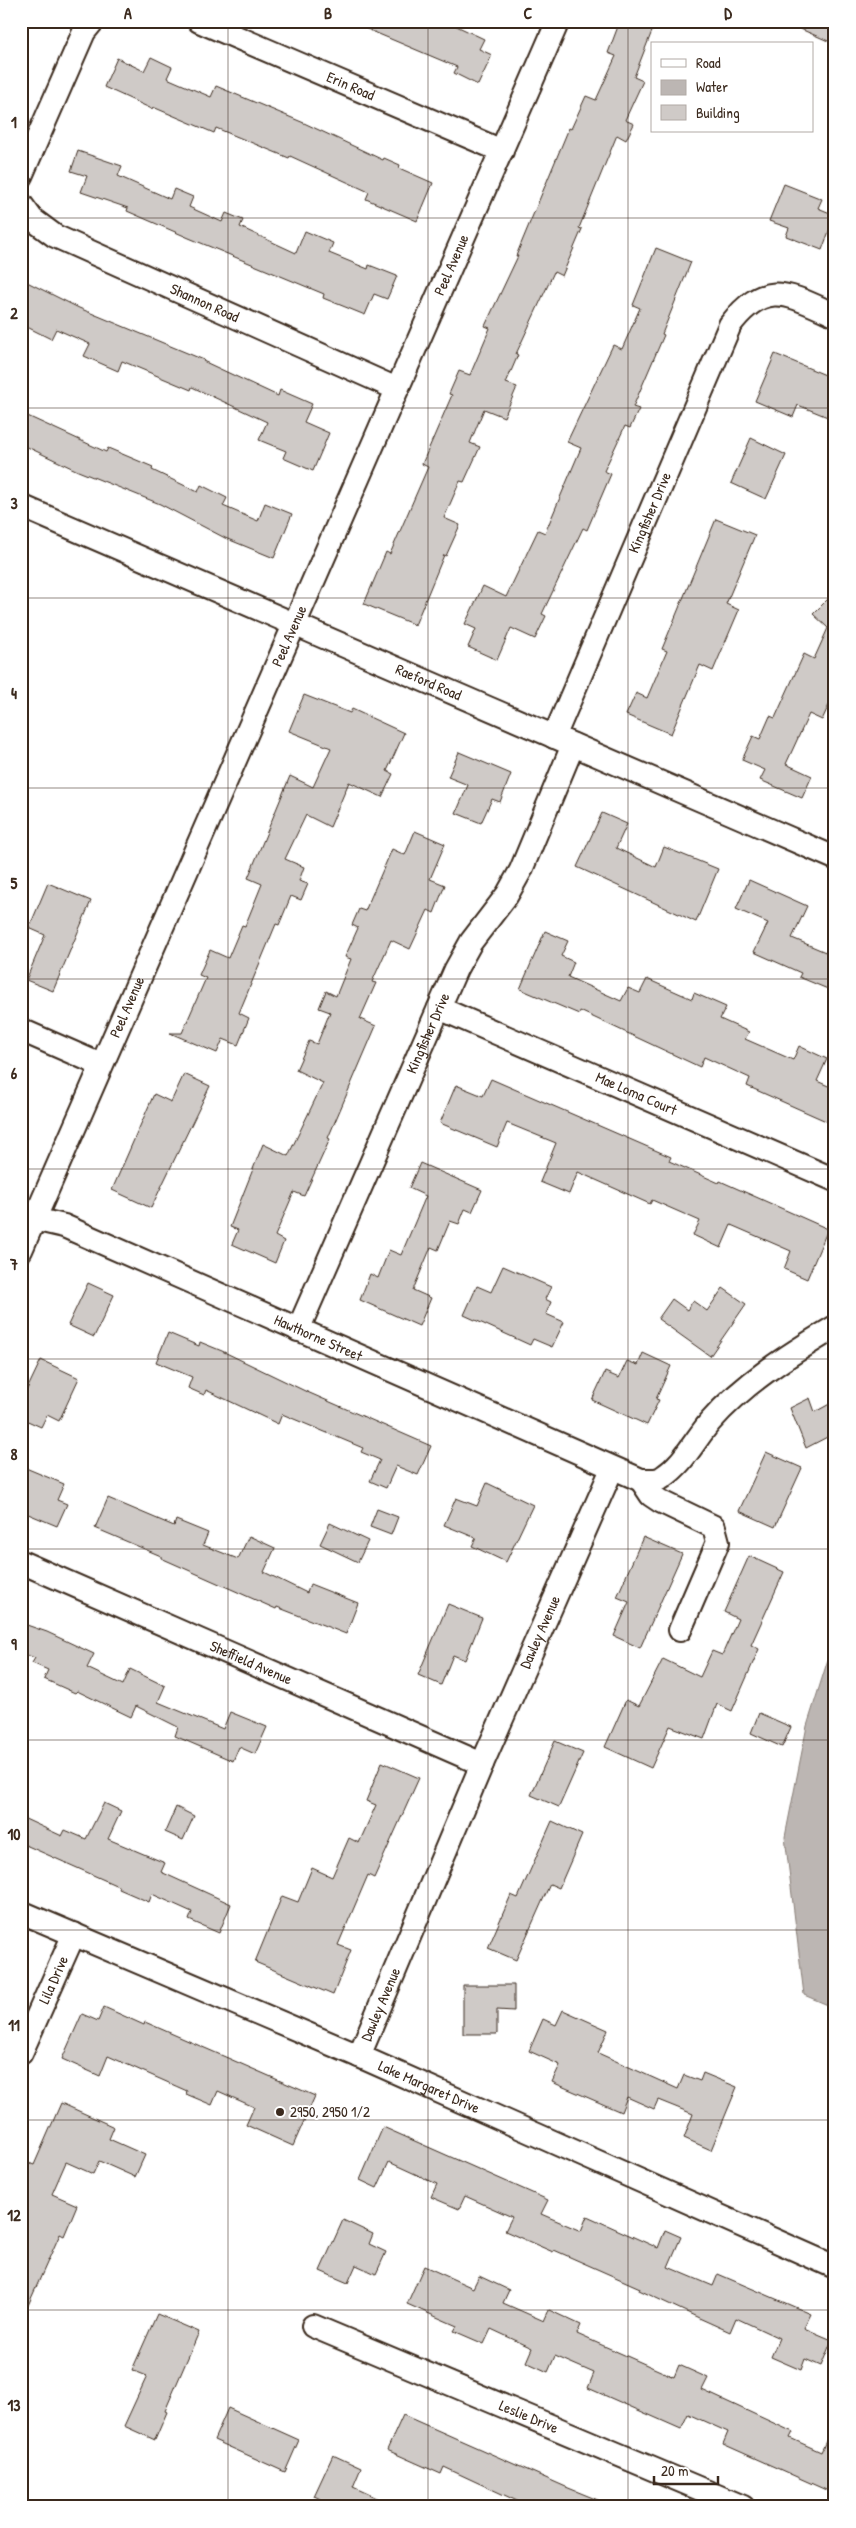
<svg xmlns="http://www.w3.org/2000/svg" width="856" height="2528" viewBox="0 0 856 2528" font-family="'Patrick Hand',sans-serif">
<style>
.water{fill:#bcb6b3;stroke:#887e77}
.building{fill:#cfcac7;stroke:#3b2a1e}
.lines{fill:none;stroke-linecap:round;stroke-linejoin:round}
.minor-casing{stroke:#3b2a1e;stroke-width:26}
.minor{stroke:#fff;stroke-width:22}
.grid{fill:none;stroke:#3b2a1e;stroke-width:1;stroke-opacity:0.55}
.poi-dot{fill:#3b2a1e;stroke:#fff;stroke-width:2}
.labels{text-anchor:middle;stroke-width:4;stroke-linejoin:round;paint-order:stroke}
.street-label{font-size:15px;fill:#3b2a1e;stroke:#fff}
.poi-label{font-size:15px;fill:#3b2a1e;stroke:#fff;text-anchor:start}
.neatline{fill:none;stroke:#3b2a1e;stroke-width:2}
.grid-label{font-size:16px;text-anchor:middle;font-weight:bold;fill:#3b2a1e}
</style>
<rect width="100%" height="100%" fill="#fff"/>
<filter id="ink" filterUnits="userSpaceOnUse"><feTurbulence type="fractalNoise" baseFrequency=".02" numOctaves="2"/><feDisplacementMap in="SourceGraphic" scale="10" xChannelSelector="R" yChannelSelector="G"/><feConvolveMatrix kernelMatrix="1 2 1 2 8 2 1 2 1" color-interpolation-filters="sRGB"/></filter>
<g filter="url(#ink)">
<!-- water -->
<path class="water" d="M835,1637v371l-31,-13 -19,-158 22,-111z"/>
<!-- building -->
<path class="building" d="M348,21h98l38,18 -5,10 13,6 -14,30 -24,-12 3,-6z
M620,21h36l-22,56 9,4 -18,39 9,4 -8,16 -9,-5 -38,93 3,1 -20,47 -8,-4 -38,82 2,1 -12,28 11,4 -13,30 -20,-8 -14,34 10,4 -16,35 -4,-1 -16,37 16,7 -14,31 -2,-1 -29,70 -51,-21 22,-52 4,2 38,-87 -6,-3 30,-69 -3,-1 10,-23 11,4 20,-47 -5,-2 33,-70h-2l53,-128 2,1 15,-33 10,4 20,-44 -8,-3z
M782,21h53v23z
M151,57l21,10 -5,11 44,19 5,-11 88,37 79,37 1,-2 16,7 -1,3 34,15 -16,38 -51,-22 3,-7 -79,-36 -1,2 -73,-30 -2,5 -61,-26 -1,2 -48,-22 13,-29 27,13z
M78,151l44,15 -4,10 52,23 4,-10 19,8 -4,10 33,15 4,-9 17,7 -3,7 56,26 9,-22 28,12 -4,10 39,16 1,-4 28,11 -10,23 -13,-5 -9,21 -42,-17 1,-4 -135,-56 -62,-27 1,-3 -47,-16 6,-16 -16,-5z
M784,184l38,15 -4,9 17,7 -13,35 -36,-14 3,-8 -20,-7z
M656,248l35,14 -29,72 2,1 -31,72 6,2 -9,19 -5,-2 -21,45 7,3 -24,56 -4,-2 -41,86 4,2 -11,23 -24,-11 -14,32 -29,-13 8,-18 -11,-5 18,-38 23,11 32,-67 7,3 36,-85 -14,-6 46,-97 9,4 18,-41 -7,-3z
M21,279l58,29 125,52 -1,1 75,35 2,-6 32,14 -8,18 25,11 -16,38 -30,-13 3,-7 -27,-11 8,-18 -75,-35 -1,3 -69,-29 -4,10 -34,-15 6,-12 -34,-15 -5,10 -30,-15z
M775,354l60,25v41l-37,-15 -5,12 -38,-16z
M21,413l85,39 2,-4 45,19 -1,3 46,22 3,-7 26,13 -4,8 35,15 7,-18 27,11 -18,44 -49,-20 -65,-34 -82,-33 -57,-27z
M751,438l35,17 -20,44 -35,-16z
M716,519l39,16 -29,69 13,6 -26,61 -13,-6 -29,69 -45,-19 10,-22 11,5 20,-47 -5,-2z
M835,592v100l-13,28 -13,-6 -23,50 26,12 -10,22 -42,-18 5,-10 -23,-10 11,-24 7,3 10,-23 5,2 29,-64 10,5 14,-31 -15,-14z
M304,695l46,18 2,-4 52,24 -17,38 6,3 -11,23 -33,-15 -19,45 -24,-12 -21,44 19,8 -5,14 9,3 -7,16 -10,-4 -12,29 -3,-1 -37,89 10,5 -11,27 -15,-6 -6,14 -47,-20h12l24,-55 -7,-3 11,-25 18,8 14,-33 3,1 17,-42 -14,-6 42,-102 23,11 18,-39 -42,-17z
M459,752l52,22 -11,28 -8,-3 -11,24 -25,-10 12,-28 -20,-8z
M602,813l25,11 -11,24 40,19 8,-20 54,22 -22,53 -119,-55z
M415,831l30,13 -15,35 15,6 -11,28 -6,-3 -18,39 -19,-9 -19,42 4,1 -16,36 16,7 -48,112 2,1 -26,57 -10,-4 -19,44 9,5 -9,22 -43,-19 6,-14 -8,-3 33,-83 25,12 35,-73 -27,-13 13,-29 8,3 13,-32 -11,-4 7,-17 10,5 15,-37 -6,-2 13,-29 -6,-3 7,-16 6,2 27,-62 13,6z
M749,880l58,26 -15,32 43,18v36l-36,-15 2,-4 -47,-21 14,-29 -32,-14z
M48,883l43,18 -38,90 -27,-11 19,-45 -16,-7z
M545,931l23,10 -7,15 13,6 -6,15 53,24 7,-13 12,5 7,-14 45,20 2,-6 32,14 -6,12 29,13 -4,7 48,21 6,-14 28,13 -10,22 18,8v36l-88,-39 3,-8 -46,-21 -4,10 -120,-56 -1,3 -59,-25z
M184,1074l26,12 -59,122 -39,-18 42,-96 17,8z
M491,1079l180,78 -2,4 50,22 1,-2 108,48 -21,50 -23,-10 7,-18 -60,-26 -10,23 -28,-13 7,-14 -48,-21 -2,4 -72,-32 -9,22 -29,-12 16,-39 -49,-20 -10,24 -57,-24 16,-38 27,11z
M420,1163l62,27 -10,22 -7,-3 -6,15 -9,-3 -12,29 -7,-3 -18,43 18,8 -12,28 -59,-26 10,-26 8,4 11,-28 12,5 25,-59 -17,-8z
M503,1266l48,21 -6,12 6,3 -5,12 18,8 -12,25 -19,-8 -3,6 -66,-30 13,-29 14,6z
M88,1283l26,12 -20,42 -26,-12z
M723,1288l23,16 -36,52 -52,-37 14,-20 15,11 6,-9 14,10z
M168,1333l31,13 1,-4 22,9 83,40 126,55 -13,29 -22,-9 -10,22 -16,-7 10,-21 -19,-8 2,-4 -81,-34 -4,10 -72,-34 -2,5 -16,-7 4,-11 -36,-15z
M643,1353l28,13 -15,33 3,1 -12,25 -55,-25 13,-28 14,6 8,-17 11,4z
M41,1360l38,18 -20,43 -12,-6 -6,12 -20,-9v-16z
M810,1398l5,14 20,-11v32l-29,15 -16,-40z
M766,1452l36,16 -27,59 -36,-16z
M21,1466l43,18 -7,16 10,4 -10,22 -36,-15z
M487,1483l46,22 -27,57 -34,-16 4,-8 -32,-13 12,-27 21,8z
M108,1498l66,28 2,-6 32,13 -5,12 35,14 11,-23 26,12 -11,24 43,21 3,-9 48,19 -12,31 -69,-27 -1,2 -115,-51v-2l-66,-28z
M377,1509l21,8 -7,18 -21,-8z
M330,1523l38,18 -10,21 -38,-18z
M643,1537l39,17 -42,94 -26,-12 15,-34 -12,-5z
M749,1556l35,16 -33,73 8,4 -27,62 -15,-7 -13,35 -34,-13 -19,42 -46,-21 21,-47 13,6 24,-47 37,18 12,-26 10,4 16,-36 -14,-7z
M448,1604l34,14 -17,42 -12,-5 -12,30 -23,-10z
M21,1623l26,9 47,22 -7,14 36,17 7,-16 35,17 -7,16 65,27 7,-17 37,15 -12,27 -16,-7 -6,14 -58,-25 3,-9 -42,-21 -5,11 -54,-26 -2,2 -31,-14 4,-9 -16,-7 3,-5 -14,-5z
M759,1713l32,14 -9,20 -31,-14z
M555,1741l28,12 -24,54 -28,-12z
M382,1762l37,16 -45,100 -6,-3 -30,70 13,5 -18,45 -78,-33 27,-66 16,6 14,-34 20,9 17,-39 10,5 17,-38 -10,-4z
M104,1803l17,8 -13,28 57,24 -4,9 70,32 -12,29 -30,-13 3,-8 -40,-18 -3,8 -30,-13 1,-2 -99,-44v-26l41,19 3,-6 21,9z
M176,1807l18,9 -11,24 -18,-8z
M552,1821l30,14 -23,53 -9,-4 -34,76 -28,-12 23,-53 7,3z
M463,1985h51v26l-17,-1v24h-34z
M104,2007l40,18 1,-3 170,74 -22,50 -47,-21 8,-18 -36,-16 -6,14 -26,-11 1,-3 -79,-35 -8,20 -38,-17 20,-45 16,7z
M563,2010l45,20 -10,23 80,36 6,-14 16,6 3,-8 34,14 -26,63 -27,-12 9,-24 -35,-14 -4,9 -27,-12 -6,15 -69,-30 8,-17 -31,-14 14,-32 13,6z
M61,2103l53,24 -5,12 36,16 -10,22 -36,-16 -6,13 -27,-12 -14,32 25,11 -13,31 -4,-2 -39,87v-141l8,-17 5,2z
M383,2127l165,73 -7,14 40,17 6,-15 71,32 7,-18 16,7 -13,30 45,19 5,-12 93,40 -7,14 28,12 -11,26 -16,-7 -4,11 -30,-13 8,-19 -43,-20 -6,14 -31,-14 -60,-28 1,-2 -86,-38 -1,2 -48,-21 7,-14 -47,-21 -6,13 -28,-12 6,-13 -48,-22 -12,26 -17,-8z
M343,2220l30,14 -4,10 17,8 -10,22 -20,-9 -8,18 -28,-12z
M424,2266l49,22 6,-12 30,14 -6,13 41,18 5,-11 32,15 -4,9 97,43 5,-12 29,13 -6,12 91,42 -3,6 31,14 14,-31v73l-112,-50 5,-12 -40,-18 -7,15 -93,-41 6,-15 -39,-17 -7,16 -22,-10 6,-14 -41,-19 -7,15 -30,-13 3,-5 -50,-22z
M157,2314l42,18 -34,79 2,1 -12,28 -31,-14 23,-50 -15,-6z
M228,2408l71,32 -14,32 -71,-32z
M403,2415l163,72 49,20h-85l-86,-40 -3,7 -54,-24z
M333,2455l28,13 -8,19 44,20h-59l-24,-11z"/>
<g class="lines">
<defs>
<g id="minor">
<path id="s1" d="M199,21l303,130"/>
<path d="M21,176l63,-144 9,-11"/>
<path id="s2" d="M21,204l11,15 23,17 342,153"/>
<path id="s3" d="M21,506l814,352"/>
<path id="s4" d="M554,737l176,-412c36,-47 58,-31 105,-10"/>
<path id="s5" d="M439,1008l396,172"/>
<path d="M21,1030l80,35"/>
<path id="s6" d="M21,1216l43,10 577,254c7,0 17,1 22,-3 21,-14 31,-36 47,-55 35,-40 80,-68 125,-95"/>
<path id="s7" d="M21,1250l537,-1229"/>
<path id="s8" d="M298,1330l158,-361 15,-27 36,-47 14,-25 52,-125"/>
<path d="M641,1480l10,15 9,6 54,26 4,15 -38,88"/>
<path id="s9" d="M21,1562l461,202"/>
<path id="s10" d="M21,1912l338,144 476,211"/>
<path id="s11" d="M21,2053l53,-119"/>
<path id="s12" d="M359,2056l123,-292 130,-295"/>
<path id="s13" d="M313,2326l430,181"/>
</g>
</defs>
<!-- minor casing -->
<use href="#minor" class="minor-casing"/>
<!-- minor -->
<use href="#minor" class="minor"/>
</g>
</g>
<!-- grid -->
<path class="grid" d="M228,21v2486M428,21v2486M628,21v2486M21,218h814M21,408h814M21,598h814M21,788h814M21,979h814M21,1169h814M21,1359h814M21,1549h814M21,1740h814M21,1930h814M21,2120h814M21,2310h814"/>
<!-- markers -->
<circle class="poi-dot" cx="280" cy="2112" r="5"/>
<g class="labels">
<!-- street labels -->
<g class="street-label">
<text dy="5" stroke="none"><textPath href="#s1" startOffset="165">Erin Road</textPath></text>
<text dy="5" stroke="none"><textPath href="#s7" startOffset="1075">Peel Avenue</textPath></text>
<text dy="5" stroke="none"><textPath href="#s2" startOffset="211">Shannon Road</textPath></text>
<text dy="5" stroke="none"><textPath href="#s4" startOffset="244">Kingfisher Drive</textPath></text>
<text dy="5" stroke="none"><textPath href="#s7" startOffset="670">Peel Avenue</textPath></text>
<text dy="5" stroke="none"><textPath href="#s3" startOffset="444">Raeford Road</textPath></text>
<text dy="5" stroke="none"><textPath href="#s7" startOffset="265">Peel Avenue</textPath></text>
<text dy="5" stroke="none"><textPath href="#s8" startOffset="324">Kingfisher Drive</textPath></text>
<text dy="5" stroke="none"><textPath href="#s5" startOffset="215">Mae Loma Court</textPath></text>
<text dy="5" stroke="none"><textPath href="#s6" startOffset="322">Hawthorne Street</textPath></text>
<text dy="5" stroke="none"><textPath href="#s12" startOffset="461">Dawley Avenue</textPath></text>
<text dy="5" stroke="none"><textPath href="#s9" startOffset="251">Sheffield Avenue</textPath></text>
<text dy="5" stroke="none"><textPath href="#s11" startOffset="80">Lila Drive</textPath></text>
<text dy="5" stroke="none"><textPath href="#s12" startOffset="56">Dawley Avenue</textPath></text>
<text dy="5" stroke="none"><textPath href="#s10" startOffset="444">Lake Margaret Drive</textPath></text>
<text dy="5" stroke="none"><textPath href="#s13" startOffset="234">Leslie Drive</textPath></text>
</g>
<!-- poi labels -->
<g class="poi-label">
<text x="290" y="2117">2950, 2950 1/2</text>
</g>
</g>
<!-- margin -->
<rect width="856" height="2528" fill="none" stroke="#fff" stroke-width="55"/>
<!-- legend -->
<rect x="651" y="42" width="162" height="90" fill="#ffffff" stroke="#b1aaa5"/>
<rect x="661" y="59" width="25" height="8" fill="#ffffff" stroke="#b1aaa5"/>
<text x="696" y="68" font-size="15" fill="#3b2a1e">Road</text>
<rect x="661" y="80" width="25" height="15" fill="#bcb6b3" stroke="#b1aaa5"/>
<text x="696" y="92" font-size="15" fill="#3b2a1e">Water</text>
<rect x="661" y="105" width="25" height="15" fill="#cfcac7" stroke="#b1aaa5"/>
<text x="696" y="118" font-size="15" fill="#3b2a1e">Building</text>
<!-- scale -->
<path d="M654 2476v8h64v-8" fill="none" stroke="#3b2a1e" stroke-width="2.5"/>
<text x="661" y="2476" font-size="15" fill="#3b2a1e" stroke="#ffffff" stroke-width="4" paint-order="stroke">20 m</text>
<rect x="28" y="28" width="800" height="2472" class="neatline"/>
<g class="grid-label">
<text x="128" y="19">A</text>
<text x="328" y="19">B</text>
<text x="528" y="19">C</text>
<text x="728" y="19">D</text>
<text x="14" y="128">1</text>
<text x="14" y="319">2</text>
<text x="14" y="509">3</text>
<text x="14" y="699">4</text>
<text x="14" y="889">5</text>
<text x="14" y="1079">6</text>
<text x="14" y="1270">7</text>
<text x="14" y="1460">8</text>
<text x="14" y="1650">9</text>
<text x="14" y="1840">10</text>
<text x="14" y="2031">11</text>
<text x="14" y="2221">12</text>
<text x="14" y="2411">13</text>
</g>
</svg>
